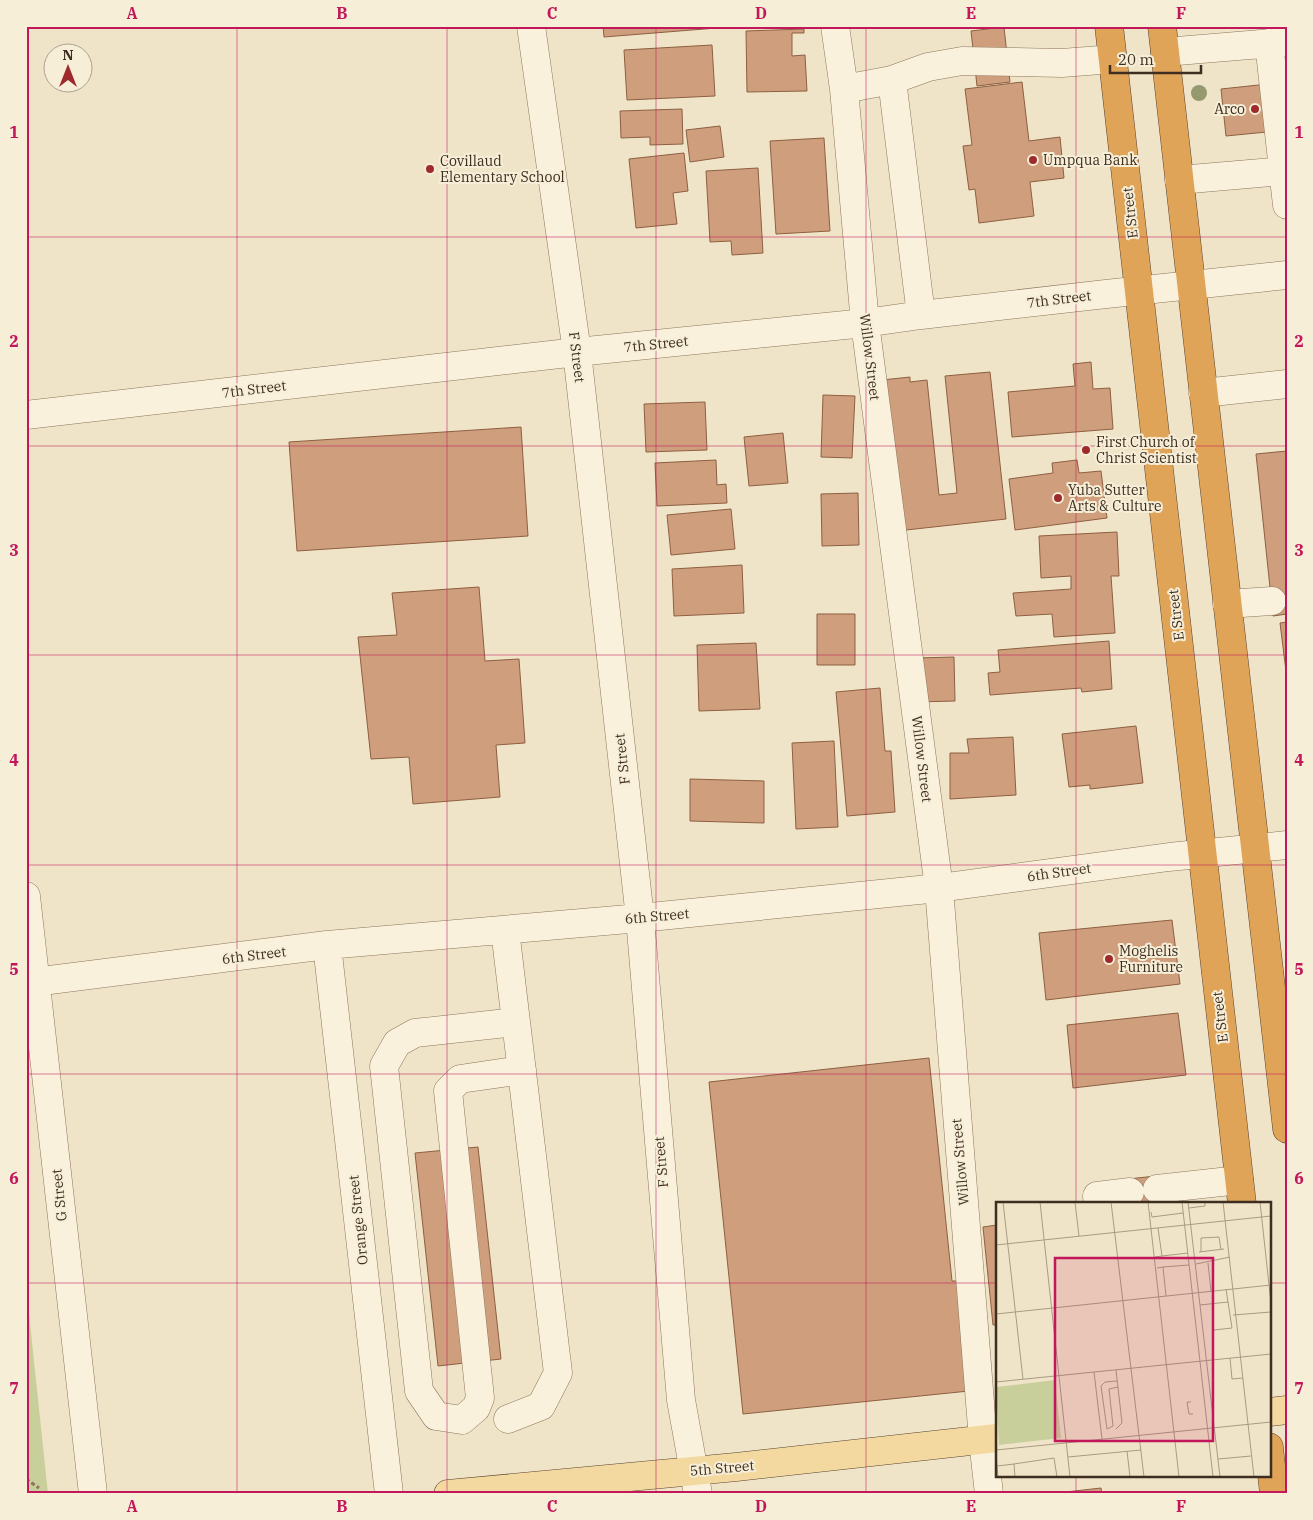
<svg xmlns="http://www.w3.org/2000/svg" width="1313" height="1520" viewBox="0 0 1313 1520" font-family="'IBM Plex Serif',serif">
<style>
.green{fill:#c9cf9b}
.building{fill:#cf9f7d;stroke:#8d5f41}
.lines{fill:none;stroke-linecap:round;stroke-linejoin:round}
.minor-casing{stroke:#8d765c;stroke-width:29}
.major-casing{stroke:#5b4430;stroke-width:29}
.highway-casing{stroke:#5b4430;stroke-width:29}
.path{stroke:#8d765c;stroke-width:3;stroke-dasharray:4 2.5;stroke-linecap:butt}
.minor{stroke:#faf1dc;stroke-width:28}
.major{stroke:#f3d9a0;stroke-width:28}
.highway{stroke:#e0a458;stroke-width:28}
.tree{fill:#96986f}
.grid{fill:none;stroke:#c2185b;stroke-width:1;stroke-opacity:0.55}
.poi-dot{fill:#9e2a2b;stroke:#f7eed8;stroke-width:2}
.labels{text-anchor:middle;stroke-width:4;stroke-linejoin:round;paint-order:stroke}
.poi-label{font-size:14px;fill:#3d2e20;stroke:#f7eed8;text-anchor:start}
.street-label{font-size:14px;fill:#3d2e20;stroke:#f7eed8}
.inset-road{fill:none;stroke:#a89b85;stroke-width:1}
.view{fill:#c2185b;fill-opacity:0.15;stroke:#c2185b;stroke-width:2.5}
.inset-edge{fill:none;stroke:#3d2e20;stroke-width:2.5}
.neatline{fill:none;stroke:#c2185b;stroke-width:2}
.grid-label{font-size:16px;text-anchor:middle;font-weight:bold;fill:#c2185b}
</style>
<rect width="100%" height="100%" fill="#f0e4c8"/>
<!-- green -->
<path class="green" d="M26,1285l22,209h-22z"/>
<!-- building -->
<path class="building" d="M603,26h139l-138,11z
M1004,27l6,55 -33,4 -6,-55z
M804,29v4h-12v23l13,-1 2,36 -60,1 -1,-61z
M712,45l3,51 -88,4 -3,-50z
M1022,82l7,59 31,-4 4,41 -34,4 4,34 -55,7 -4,-34 -6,1 -6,-44 9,-1 -7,-56z
M1287,82v48l-61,6 -5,-47z
M682,109l1,35 -33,1v-8l-29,1 -1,-27z
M720,126l4,31 -34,5 -4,-32z
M824,138l6,93 -54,3 -6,-93z
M684,153l4,38 -15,2 4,31 -41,4 -7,-69z
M758,168l5,85 -31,2 -1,-14 -21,1 -4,-71z
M1091,362l2,27 17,-1 3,41 -101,8 -4,-45 67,-6 -2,-22z
M990,372l16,147 -109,12 -15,-151 28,-3v5l17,-2 12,115 18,-2 -12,-117z
M823,395l32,1 -3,62 -31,-1z
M705,402l2,48 -61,2 -2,-48z
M521,427l7,109 -231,15 -8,-109z
M783,433l5,50 -39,3 -5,-49z
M1287,451v163l-14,2 -17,-162z
M716,460l1,25 9,-1 1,19 -70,3 -2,-43z
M1077,460l2,13 22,-2 6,47 -92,12 -6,-51 44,-6 -1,-10z
M858,493l1,52 -37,1 -1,-52z
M731,509l4,40 -64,6 -4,-40z
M1117,532l2,44h-8l4,57 -61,4 -2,-23 -36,2 -3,-23 58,-4v-13l-30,2 -2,-42z
M742,565l2,48 -70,3 -2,-47z
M479,587l6,74 34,-2 6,84 -29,2 4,52 -87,7 -4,-47 -38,2 -13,-122 39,-2 -5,-42z
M817,614h38v51h-38z
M1287,622v49h-1l-6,-48z
M1109,641l3,48 -30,3 -1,-4 -91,7 -2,-22 12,-1 -2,-22z
M756,643l4,66 -61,2 -2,-66z
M954,657l1,44 -38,1 -1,-44z
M880,688l5,63h6l4,61 -48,4 -11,-124z
M1136,726l7,57 -53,6v-4l-21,2 -7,-53z
M1013,737l3,58 -66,4v-46h19l-2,-14z
M834,741l4,86 -42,2 -4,-86z
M690,779l74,2v42l-74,-2z
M1172,920l8,64 -134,16 -7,-67z
M1178,1013l8,62 -113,13 -6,-63z
M929,1058l23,223h5l12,110 -226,23 -34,-332z
M478,1147l23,212 -63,7 -23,-213z
M1156,1176l3,28h-28l-3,-25z
M997,1225v100h-4l-10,-98z
M1101,1488l1,6h-54z"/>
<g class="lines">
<defs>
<path id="minor" d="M531,26l46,326 63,566 41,482 17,94
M835,26l9,63 21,234 74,565 44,552 6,54
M1269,43l18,162
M1165,52l121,-10
M892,80l36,-13 34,-6 100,2 51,-4
M844,89l48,-9 29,235
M1179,180l104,-9
M1203,393l84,-9
M26,415l551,-63 288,-29 56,-8 185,-21 181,-19
M1227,604l45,-3
M26,896l67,598
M505,930l53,443 -17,33 -33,13
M327,945l62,549
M26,983l301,-38 313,-27 299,-30 230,-31 118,-12
M516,1022l-101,11 -18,10 -13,23 35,325 17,25 26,4 14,-12 4,-10 -32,-307 12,-12 62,-9
M1157,1189l82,-9
M1098,1204l-1,-8 33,-4"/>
<path id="major" d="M1269,1412l18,-2
M448,1494l288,-27 261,-29"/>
<path id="highway" d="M1109,26l133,1178
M1162,26l125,1103
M1269,1447l5,47"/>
</defs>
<!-- minor casing -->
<use href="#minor" class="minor-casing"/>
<!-- major casing -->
<use href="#major" class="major-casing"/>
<!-- highway casing -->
<use href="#highway" class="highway-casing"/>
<!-- path -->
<path class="path" d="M26,1479l13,9"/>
<!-- minor -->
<use href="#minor" class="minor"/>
<!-- major -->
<use href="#major" class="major"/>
<!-- highway -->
<use href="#highway" class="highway"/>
</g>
<!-- trees -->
<circle class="tree" cx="1199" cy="93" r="8"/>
<!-- grid -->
<path class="grid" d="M237,26v1468M447,26v1468M656,26v1468M866,26v1468M1076,26v1178M26,237h1261M26,446h1261M26,655h1261M26,865h1261M26,1074h1261M26,1283h971M1269,1283h18M1076,1476v18"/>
<!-- markers -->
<g class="poi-dot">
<circle cx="1255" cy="109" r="5"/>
<circle cx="1033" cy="160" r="5"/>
<circle cx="430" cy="169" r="5"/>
<circle cx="1086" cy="450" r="5"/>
<circle cx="1058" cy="498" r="5"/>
<circle cx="1109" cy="959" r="5"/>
</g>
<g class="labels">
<!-- poi labels -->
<g class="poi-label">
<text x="1245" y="114" text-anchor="end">Arco</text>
<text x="1043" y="165">Umpqua Bank</text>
<text x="440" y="166">Covillaud<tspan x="440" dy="16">Elementary School</tspan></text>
<text x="1096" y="447">First Church of<tspan x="1096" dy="16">Christ Scientist</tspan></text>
<text x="1068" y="495">Yuba Sutter<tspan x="1068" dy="16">Arts &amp; Culture</tspan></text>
<text x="1119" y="956">Moghelis<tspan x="1119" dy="16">Furniture</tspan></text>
</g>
<!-- street labels -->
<g class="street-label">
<text transform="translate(1130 213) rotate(-96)" y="5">E Street</text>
<text transform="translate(1059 299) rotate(-7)" y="5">7th Street</text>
<text transform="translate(656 344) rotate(-6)" y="5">7th Street</text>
<text transform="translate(577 357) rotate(83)" y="5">F Street</text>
<text transform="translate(870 357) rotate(83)" y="5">Willow Street</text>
<text transform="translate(254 389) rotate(-7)" y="5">7th Street</text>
<text transform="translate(1176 615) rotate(-97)" y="5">E Street</text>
<text transform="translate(622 759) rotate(-96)" y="5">F Street</text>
<text transform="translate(922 759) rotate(83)" y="5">Willow Street</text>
<text transform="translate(1059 872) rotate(-8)" y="5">6th Street</text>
<text transform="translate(657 916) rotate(-5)" y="5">6th Street</text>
<text transform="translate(254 955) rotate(-7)" y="5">6th Street</text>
<text transform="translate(1220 1017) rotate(-97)" y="5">E Street</text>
<text transform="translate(661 1162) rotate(-95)" y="5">F Street</text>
<text transform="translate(960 1162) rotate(-95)" y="5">Willow Street</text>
<text transform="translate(59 1195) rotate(-96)" y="5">G Street</text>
<text transform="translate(358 1220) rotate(-96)" y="5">Orange Street</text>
<text transform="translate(722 1468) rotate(-5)" y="5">5th Street</text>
</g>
</g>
<!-- overview -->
<g transform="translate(996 1202)">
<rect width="275" height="275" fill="#f0e4c8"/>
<path d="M59,178l6,58 -62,7 -3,-58z" fill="#c9cf9b"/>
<path class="inset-road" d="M7,0l20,177M44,0l30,275M79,0l4,34M115,0l33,275M152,0l31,275M186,0l31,275M192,0l32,275M227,0l31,275M264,0l11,101M193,6l16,-2v-4M155,10l1,5 31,-4M0,43l275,-29M203,50l25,-3M205,50v-14l18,-1 2,13M166,54l26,-3M159,55l7,-1 -4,-28M212,61l3,28M200,62l34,-7M167,65l26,-2M161,66l6,-1 3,29M204,103l28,-3M0,112l275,-29M237,113l38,-3M218,128l18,-2 -6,-39M234,156l2,21 11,-1M120,168l6,53 -6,6M98,170l8,67M121,179l-12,1 -4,4 6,43 6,-3 -4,-37 9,-2M0,180l275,-28M195,200h-4l2,12h4M0,248l275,-28M131,249l3,26M0,253l2,22M72,255l73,-7M222,257l33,-3M18,262l40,-6 3,19M1,264l17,-2 1,13"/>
<path class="view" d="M59,56h158v183h-158z"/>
<rect width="275" height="275" class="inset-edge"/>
</g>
<!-- border -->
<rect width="1313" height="1520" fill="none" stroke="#f7eed8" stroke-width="55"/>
<!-- north arrow -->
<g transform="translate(68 68)"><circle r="24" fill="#f7eed8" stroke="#ada18e"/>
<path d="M0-4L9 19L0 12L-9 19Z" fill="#9e2a2b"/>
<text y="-8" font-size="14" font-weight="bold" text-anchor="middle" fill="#3d2e20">N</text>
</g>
<!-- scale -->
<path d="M1110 65v8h91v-8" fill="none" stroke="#3d2e20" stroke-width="2.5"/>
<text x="1118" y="65" font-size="15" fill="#3d2e20" stroke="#f7eed8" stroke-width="4" paint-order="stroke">20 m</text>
<rect x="28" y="28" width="1258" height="1464" class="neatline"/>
<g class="grid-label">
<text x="132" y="19">A</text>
<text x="342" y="19">B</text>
<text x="552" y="19">C</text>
<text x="761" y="19">D</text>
<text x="971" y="19">E</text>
<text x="1181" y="19">F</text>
<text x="14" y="138">1</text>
<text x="1299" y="138">1</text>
<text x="14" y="347">2</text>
<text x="1299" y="347">2</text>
<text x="14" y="556">3</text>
<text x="1299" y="556">3</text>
<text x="14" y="766">4</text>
<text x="1299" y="766">4</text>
<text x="14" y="975">5</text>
<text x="1299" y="975">5</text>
<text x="14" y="1184">6</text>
<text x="1299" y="1184">6</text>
<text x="14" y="1394">7</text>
<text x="1299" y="1394">7</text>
<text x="132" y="1512">A</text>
<text x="342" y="1512">B</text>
<text x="552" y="1512">C</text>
<text x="761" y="1512">D</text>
<text x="971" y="1512">E</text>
<text x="1181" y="1512">F</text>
</g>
</svg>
